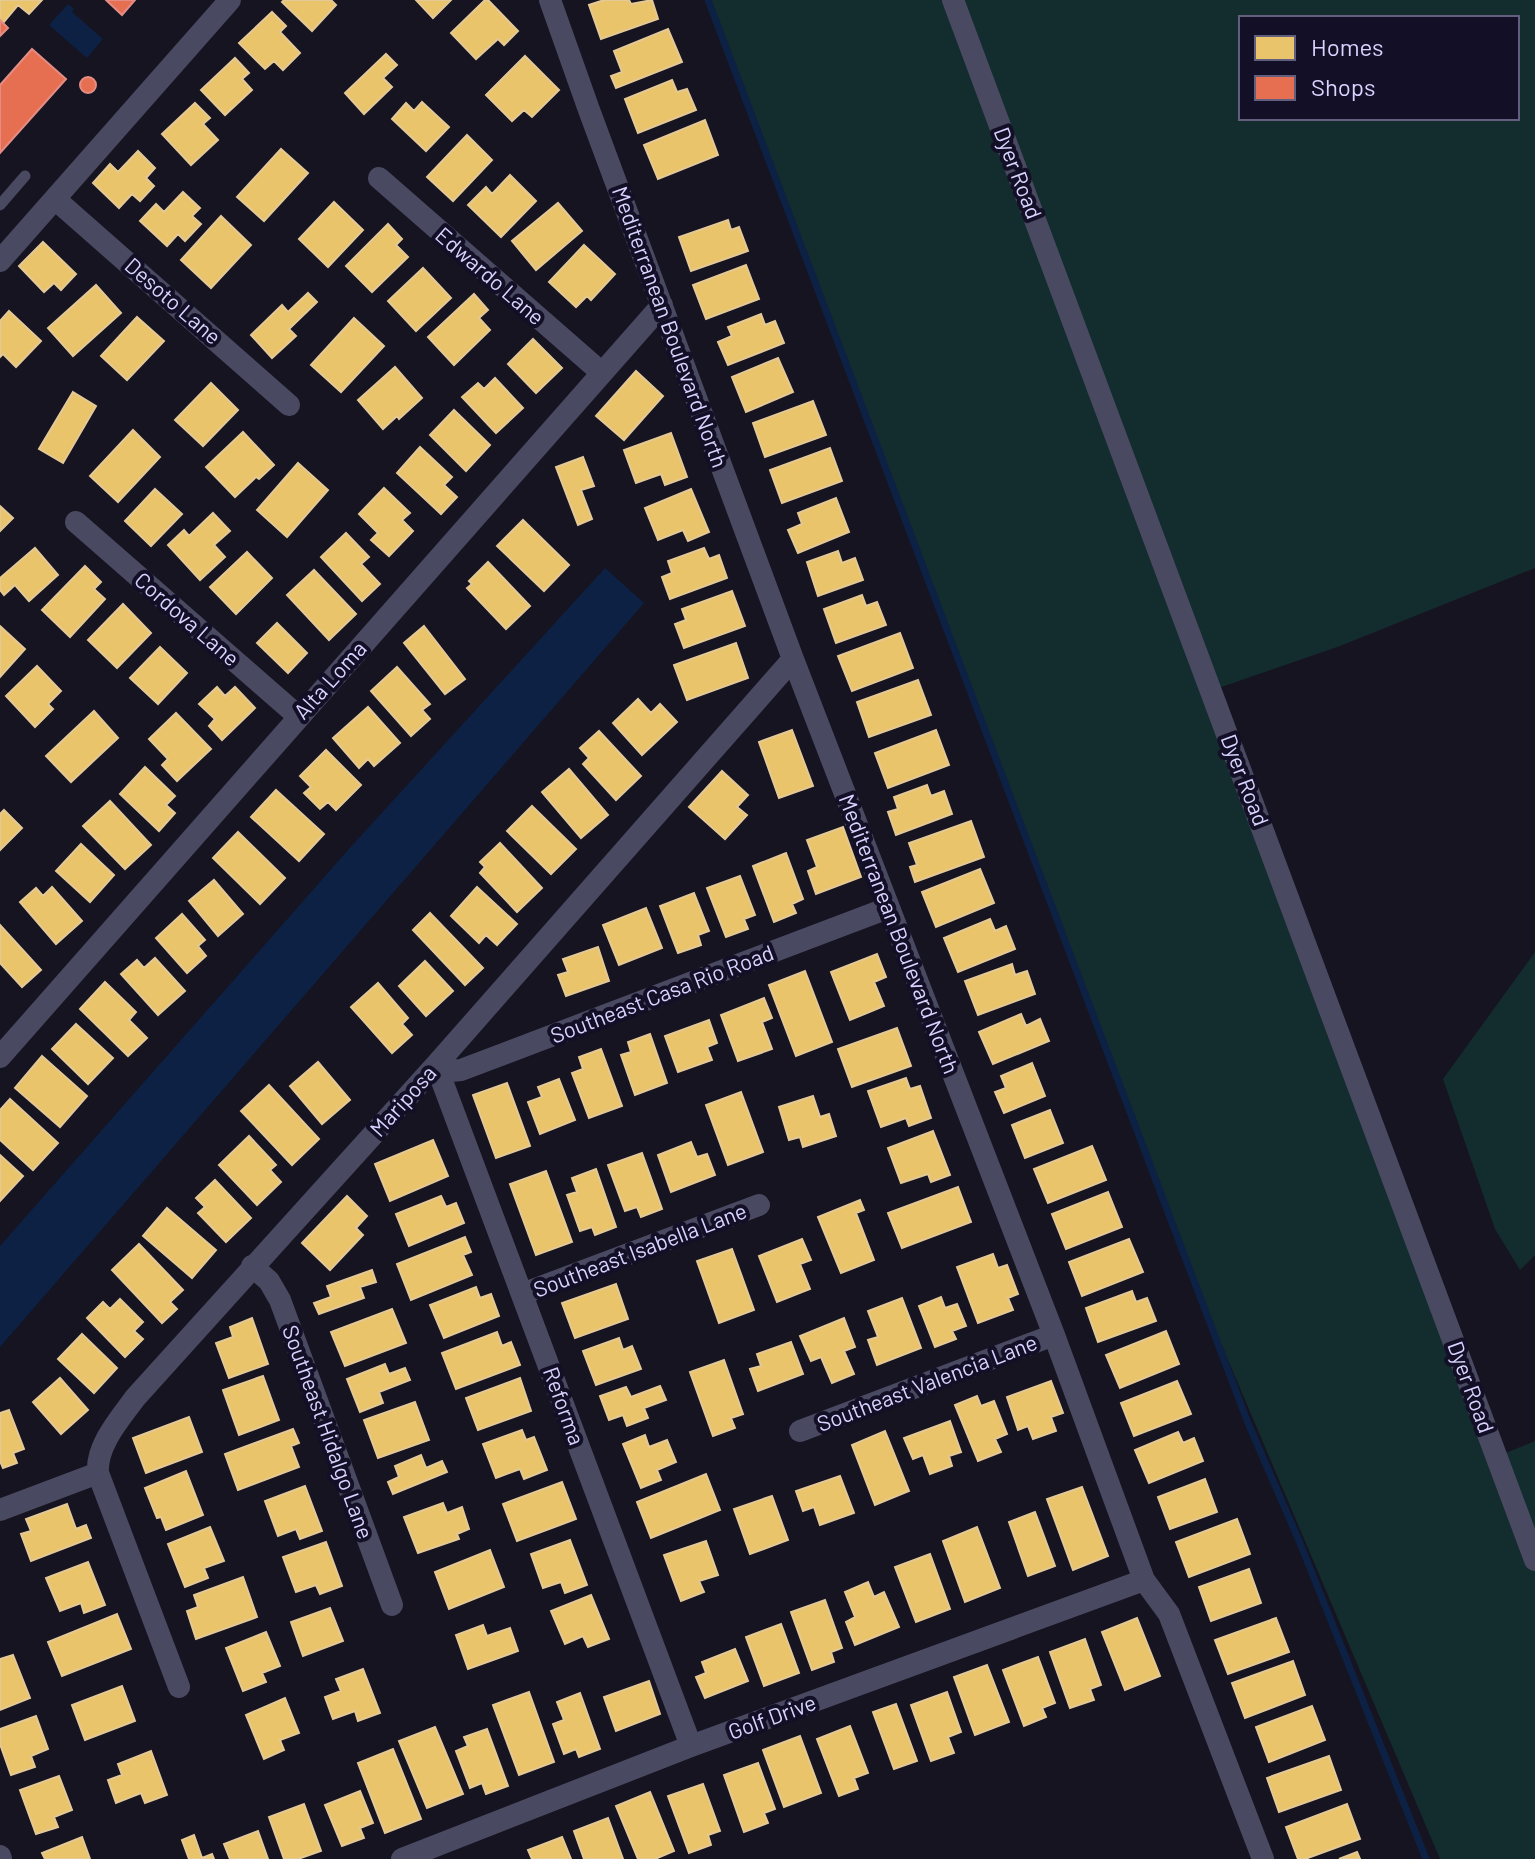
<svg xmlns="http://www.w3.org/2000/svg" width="1535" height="1859" viewBox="0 0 1535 1859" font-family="Barlow,sans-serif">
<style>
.green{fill:#132c2d;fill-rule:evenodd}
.water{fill:#0d2144}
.homes{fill:#e9c46a;stroke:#e4c997;stroke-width:2}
.shops{fill:#e76f51;stroke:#e38d85;stroke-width:2}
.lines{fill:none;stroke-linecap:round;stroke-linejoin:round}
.stream{stroke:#0d2144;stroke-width:7}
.service{stroke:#4a4962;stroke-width:11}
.minor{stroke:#4a4962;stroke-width:22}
.labels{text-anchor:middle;stroke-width:8;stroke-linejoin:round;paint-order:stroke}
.street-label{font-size:22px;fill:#d9d4ff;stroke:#130f26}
</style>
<rect width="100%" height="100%" fill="#161421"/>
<!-- green -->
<path class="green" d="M710,0h825v568l-195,78 -133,46 296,762 32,-13v418h-95l-240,-565zM1241,18h276v100h-276z
M1535,952v303l-15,15 -25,-41 -52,-150z"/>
<!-- water -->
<path class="water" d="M68,4l6,5 -2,3 31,27 -16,19 -38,-33z
M605,568l39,35 -644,744v-101l348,-396z"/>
<!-- homes -->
<path class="homes" d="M0,0h42l-13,14 -11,-9 -15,18 -3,-3z
M284,0h47l5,5 -24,26 -30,-29z
M416,0h35l-18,18z
M485,0h3l30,31 -14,14 -6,-6 -22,20 -25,-26z
M604,0h25l2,4 21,-4 6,19 -57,20 -12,-34z
M272,12l14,14 -6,6 20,21 -17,17 -9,-9 -9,8 -26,-26z
M668,29l14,33 -66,26 -5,-12 11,-4 -8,-21z
M386,54l11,11 -14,13 9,9 -28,27 -19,-21z
M525,56l34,34 -27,27 -8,-7 -12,11 -26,-26z
M235,58l14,15 -7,6 10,11 -27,25 -24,-25z
M672,80l5,12 10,-3 9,21 -58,23 -13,-34z
M422,102l27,25 -23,24 -34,-32 14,-16 8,8z
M195,103l15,15 -7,6 15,16 -27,25 -29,-31z
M705,120l13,35 -60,24 -14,-34z
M467,135l25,25 -39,41 -26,-24z
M281,149l27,24 -44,48 -27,-24z
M138,151l17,17 -9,10 8,8 -14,15 -8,-7 -13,14 -26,-25 17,-19 8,8z
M510,175l26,26 -35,36 -33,-32 18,-18 6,7z
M183,192l17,16 -8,8 9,8 -16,17 -7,-7 -11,12 -27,-25 16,-17 8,8z
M334,202l29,28 -35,37 -29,-28z
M558,203l24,28 -46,39 -24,-29z
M221,216l30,29 -40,43 -30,-28z
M728,220l3,10 8,-3 9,24 -57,20 -12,-34z
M388,224l14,15 -6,6 12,12 -36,35 -26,-26z
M43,242l33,32 -15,16 -7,-7 -10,9 -25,-26z
M584,245l31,29 -24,26 -4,-4 -11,11 -27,-25z
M746,265l13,34 -53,20 -13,-34z
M423,268l28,30 -35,33 -28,-30z
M96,285l25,28 -48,43 -25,-28z
M308,293l9,9 -28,27 7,7 -24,22 -21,-23 31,-30 6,7z
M474,294l14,16 -9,8 11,12 -36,35 -26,-28z
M9,311l32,30 -25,26 -13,-13 -3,3v-36z
M761,314l4,11 10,-4 9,22 -56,22 -10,-23 14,-6 -4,-9z
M137,317l27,24 -37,39 -26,-24z
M354,318l30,28 -43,46 -30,-27z
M533,339l29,29 -26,25 -28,-29z
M778,358l15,34 -47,20 -14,-35z
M395,367l27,31 -23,21 -2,-3 -14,13 -25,-29z
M636,371l27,25 -39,44 -28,-24z
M495,378l28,30 -27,25 -34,-36 16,-14 6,6z
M211,383l27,27 -35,36 -28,-26z
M73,392l23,14 -33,57 -24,-14z
M813,401l13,34 -61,22 -12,-34z
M454,410l36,35 -24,26 -36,-36z
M133,430l27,27 -42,45 -28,-26z
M243,432l31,33 -15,14 -3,-2 -21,20 -29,-30z
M671,433l16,44 -22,8 -4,-11 -25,9 -12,-33z
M420,447l32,30 -8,8 13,12 -16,17 -44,-41z
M830,448l12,33 -60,22 -12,-33z
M583,457l11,29 -13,4 11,29 -14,6 -22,-58z
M298,463l30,27 -41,47 -30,-27z
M384,488l26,25 -8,7 11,11 -24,25 -18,-16 7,-7 -19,-19z
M155,489l27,25 -31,32 -26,-25z
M691,489l18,43 -21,9 -5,-11 -25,10 -13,-32z
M836,498l13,34 -51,21 -10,-23 14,-6 -4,-11z
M0,506l13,12 -13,13z
M213,513l17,18 -16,14 11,12 -25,23 -32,-35 16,-15 5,6z
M523,520l46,45 -25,26 -47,-45z
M346,533l23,24 -8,7 19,20 -18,17 -41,-44z
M35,548l23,27 -29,26 -14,-16 -11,10 -4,-5v-12z
M704,548l5,11 10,-4 8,23 -57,21 -8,-22 10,-4 -4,-12z
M838,551l4,12 13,-5 8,22 -45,16 -11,-34z
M247,552l25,26 -36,36 -26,-27z
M488,562l42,44 -24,23 -39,-41 5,-4 -3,-3z
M85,566l16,16 -7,7 11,10 -35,38 -28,-27z
M314,570l42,44 -27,26 -42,-45z
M732,591l13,35 -61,22 -9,-24 11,-4 -4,-11z
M862,595l4,11 11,-4 9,23 -50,18 -12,-34z
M123,604l28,29 -34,35 -29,-28z
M277,623l30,30 -19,20 -31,-30z
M0,626l25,23 -25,28z
M424,626l41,53 -20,15 -41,-51z
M900,633l13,35 -61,23 -14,-35z
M736,643l12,35 -61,22 -13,-35z
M160,647l27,26 -29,31 -28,-26z
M37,666l24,25 -13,13 5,5 -18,18 -29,-31z
M397,667l33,37 -8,6 8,9 -19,17 -40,-45z
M918,680l13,35 -62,22 -12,-35z
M217,687l8,9 10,-9 20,21 -33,32 -13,-14 6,-7 -16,-15z
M638,699l13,14 9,-9 17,18 -35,33 -29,-32z
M368,707l32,36 -26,23 -6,-7 -9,9 -26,-30z
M94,711l24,27 -47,44 -25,-26z
M176,713l35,36 -34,32 -15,-16 6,-6 -19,-20z
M792,730l21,56 -34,12 -20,-56z
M936,730l13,35 -61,23 -13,-35z
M599,731l42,45 -25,24 -33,-36 6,-6 -9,-10z
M326,750l35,35 -25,25 -8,-8 -8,7 -16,-16 7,-6 -11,-11z
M145,767l30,29 -9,9 9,8 -16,18 -39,-37z
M569,769l39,46 -27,23 -39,-46z
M722,771l26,24 -11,12 10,8 -22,24 -36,-32z
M927,785l4,11 13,-5 8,23 -56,21 -8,-23 10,-3 -4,-12z
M276,790l48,44 -25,27 -48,-44z
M110,801l41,44 -26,24 -42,-43z
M532,806l44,43 -25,25 -44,-43z
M4,810l18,18 -22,22v-36z
M971,821l13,36 -69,25 -5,-15 7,-2 -8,-22z
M843,827l18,50 -45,17 -8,-23 9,-4 -10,-27z
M238,832l47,46 -25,26 -47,-46z
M500,843l42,45 -25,24 -37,-39 5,-6 -5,-5z
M81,844l33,31 -24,27 -34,-31z
M786,853l17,46 -11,5 4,9 -22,9 -21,-56z
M980,869l14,34 -58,24 -14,-35z
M740,876l15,39 -11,4 4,10 -22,8 -19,-49z
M214,880l29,34 -25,22 -29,-35z
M52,887l30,34 -26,23 -36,-42 16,-14 7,8z
M477,887l40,37 -20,21 -11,-10 -7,8 -28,-27z
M694,893l15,38 -11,4 3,10 -23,8 -18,-47z
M646,908l16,40 -43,17 -16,-40z
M430,913l53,55 -18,17 -52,-55z
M182,914l23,26 -7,6 8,10 -19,17 -31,-35z
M990,919l5,12 11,-5 9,23 -57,23 -14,-34z
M0,925l41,45 -19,17 -22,-24z
M598,947l11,34 -43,15 -8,-21 10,-3 -5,-13z
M877,954l9,23 -12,5 10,24 -34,14 -19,-48z
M155,958l30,33 -27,24 -37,-41 16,-14 7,8z
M425,961l28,30 -27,25 -27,-30z
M1012,964l3,11 12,-4 8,23 -57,21 -13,-34z
M805,971l27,71 -36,14 -27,-71z
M105,982l31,30 -7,8 18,18 -19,18 -48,-47z
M378,983l30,35 -6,6 10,11 -20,18 -41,-46z
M764,998l8,20 -10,4 10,27 -34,12 -17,-46z
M1021,1014l5,12 14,-7 9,22 -56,23 -14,-32z
M709,1020l8,23 -10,4 5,13 -34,12 -13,-36z
M76,1024l37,34 -25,26 -36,-35z
M897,1028l14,38 -59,21 -14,-38z
M650,1034l17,49 -32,12 -14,-40 10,-3 -3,-10z
M601,1049l21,57 -33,12 -17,-45 11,-4 -4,-12z
M42,1056l45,40 -27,31 -45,-39z
M318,1062l32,38 -28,24 -32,-38z
M1032,1063l13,33 -41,17 -9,-21 11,-4 -5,-12z
M906,1078l4,11 10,-3 11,32 -22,8 -3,-8 -25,9 -13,-36z
M559,1079l16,41 -35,14 -12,-32 14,-5 -4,-10z
M507,1083l23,63 -34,12 -23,-63z
M269,1085l50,54 -27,26 -51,-54z
M741,1092l22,60 -35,13 -22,-60z
M813,1096l7,21 9,-3 7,22 -33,11 -3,-10 -11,3 -10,-33z
M10,1099l48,44 -25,27 -33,-30v-30z
M1050,1110l13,33 -38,15 -13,-33z
M933,1131l17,44 -19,7 -3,-8 -27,9 -13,-35z
M249,1136l27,29 -6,5 11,12 -24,23 -38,-40z
M433,1140l15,36 -58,25 -15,-37z
M691,1142l6,15 10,-3 8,21 -44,17 -13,-37z
M1092,1146l14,34 -58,23 -14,-34z
M642,1153l20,56 -21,8 -4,-10 -12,4 -17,-46z
M0,1155l23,21 -23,25z
M596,1169l20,58 -21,8 -3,-8 -12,4 -13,-36 10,-3 -5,-14z
M546,1171l26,71 -36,13 -26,-71z
M215,1180l36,38 -25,24 -28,-29 7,-6 -9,-9z
M958,1187l13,35 -69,26 -14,-35z
M1108,1192l14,35 -56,22 -14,-35z
M347,1196l20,20 -11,12 7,7 -33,35 -28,-27z
M441,1196l5,11 10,-4 8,20 -55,23 -13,-32z
M860,1200l4,10 -8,3 18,47 -33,13 -23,-56z
M167,1208l49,42 -24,28 -49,-42z
M465,1237l6,15 -8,3 9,20 -61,25 -14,-36z
M802,1239l9,21 -11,4 10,25 -33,13 -18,-46z
M1129,1239l14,33 -61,24 -13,-34z
M139,1244l44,46 -13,12 7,7 -15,14 -50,-53z
M732,1249l22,61 -35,13 -22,-62z
M993,1254l5,14 9,-3 11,29 -10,4 5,12 -35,13 -21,-56z
M372,1270l4,12 -16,5 4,11 -45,16 -5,-11 17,-6 -4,-11z
M616,1284l12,35 -53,19 -13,-35z
M476,1287l4,11 11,-4 8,22 -55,22 -14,-33z
M1132,1291l4,11 11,-4 9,23 -58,21 -12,-34z
M941,1297l4,11 12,-4 9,22 -14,5 4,8 -21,8 -16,-41z
M902,1298l19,50 -44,17 -9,-25 10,-3 -10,-26z
M120,1299l23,23 -9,9 9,8 -18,18 -38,-39 16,-16 7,7z
M392,1309l14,34 -61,23 -14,-34z
M252,1318l16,46 -39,14 -13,-35 17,-6 -3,-10z
M844,1318l11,29 -11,4 10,23 -22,9 -11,-26 -10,4 -11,-25z
M1166,1331l13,33 -59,24 -14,-33z
M497,1332l5,14 9,-4 9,23 -64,24 -14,-36z
M82,1334l35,34 -23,25 -36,-34z
M619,1338l4,12 9,-4 9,23 -45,16 -13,-34z
M791,1342l12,32 -45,17 -8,-22 11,-3 -4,-12z
M724,1360l19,54 -12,4 4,10 -22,8 -23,-64z
M385,1364l4,10 16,-6 5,12 -31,12 4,11 -23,9 -13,-33z
M263,1376l16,44 -40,15 -16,-45z
M60,1378l28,32 -27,24 -28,-32z
M520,1378l11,33 -53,19 -12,-32z
M1051,1381l12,32 -12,4 5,14 -23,8 -5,-13 -10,4 -11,-33z
M1177,1381l14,33 -57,22 -13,-33z
M660,1386l6,14 -22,8 4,10 -21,8 -4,-11 -14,5 -9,-24 26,-9 5,10z
M977,1396l4,10 13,-5 13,33 -12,5 6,13 -23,9 -23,-56z
M415,1402l14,38 -51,18 -14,-38z
M9,1410l15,39 -11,4 4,10 -14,5 -3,-7v-48z
M189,1417l13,35 -56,21 -13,-35z
M950,1421l11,31 -12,4 3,10 -22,8 -7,-19 -10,4 -9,-21z
M293,1429l6,14 -8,3 8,21 -61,23 -13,-36z
M522,1430l4,10 8,-3 13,33 -23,9 -4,-10 -24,9 -13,-34z
M885,1431l24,60 -34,14 -23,-60z
M1178,1432l5,11 11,-5 9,23 -54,22 -14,-33z
M645,1435l4,12 18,-7 9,22 -19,8 4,10 -20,8 -18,-44z
M421,1455l5,13 16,-7 5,11 -54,22 -5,-12 11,-5 -4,-11z
M186,1471l17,44 -37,15 -5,-13 -4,1 -12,-30z
M706,1474l14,36 -69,28 -14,-36z
M840,1476l14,37 -34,12 -6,-18 -11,4 -7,-20z
M1205,1479l12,33 -47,17 -12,-32z
M562,1482l14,37 -59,22 -14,-37z
M305,1486l17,45 -22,8 -4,-10 -18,7 -13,-35z
M1082,1487l26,69 -35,14 -26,-71z
M772,1496l16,44 -38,14 -16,-45z
M443,1503l4,10 15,-6 7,22 -12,5 2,5 -41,14 -14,-36z
M67,1504l9,25 10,-4 5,13 -60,23 -10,-27 10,-3 -5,-12z
M1035,1512l20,54 -27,10 -19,-54z
M1237,1519l13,35 -61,23 -13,-35z
M210,1527l14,34 -20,7 4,10 -23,9 -17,-43z
M977,1527l23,61 -35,14 -22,-61z
M570,1540l17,45 -22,8 -4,-11 -18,6 -12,-34z
M706,1541l12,34 -19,6 5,11 -23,9 -17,-46z
M326,1542l16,44 -22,8 -4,-9 -20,7 -13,-35z
M490,1550l14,37 -55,22 -14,-37z
M930,1554l20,55 -34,13 -21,-55z
M88,1562l17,43 -21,8 -3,-10 -21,8 -14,-33z
M1249,1569l12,34 -50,18 -12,-34z
M243,1577l14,40 -61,22 -9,-28 11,-4 -4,-12z
M868,1582l6,15 10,-5 15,35 -44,18 -9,-23 9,-5 -10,-25z
M591,1595l18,44 -21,8 -5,-11 -18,8 -14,-33z
M825,1600l17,48 -11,4 3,10 -22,8 -21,-58z
M330,1608l13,33 -40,15 -12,-34z
M117,1614l14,35 -69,27 -14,-34z
M1137,1618l23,58 -35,14 -23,-58z
M1276,1618l13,34 -61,22 -13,-34z
M781,1624l18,49 -35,13 -18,-49z
M483,1625l4,11 23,-8 8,23 -50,18 -12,-34z
M266,1632l14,34 -18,7 4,9 -23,9 -17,-43z
M1085,1639l16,46 -11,4 4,11 -24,8 -20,-56z
M735,1649l13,32 -43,17 -9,-21 10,-4 -4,-11z
M13,1655l17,43 -30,12v-51z
M1038,1657l17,46 -13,5 4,9 -22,9 -21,-56z
M1293,1661l12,34 -60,23 -13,-35z
M987,1665l22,57 -34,13 -21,-58z
M363,1669l17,44 -22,8 -3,-10 -22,8 -8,-22 16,-6 -5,-12z
M649,1681l11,33 -44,17 -12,-34z
M122,1686l13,35 -50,19 -13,-35z
M529,1692l25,70 -35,13 -26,-70z
M947,1692l14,40 -13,5 6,16 -23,8 -20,-56z
M580,1693l20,56 -21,8 -3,-8 -12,5 -11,-30 11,-4 -7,-18z
M285,1698l14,35 -19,7 4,10 -20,9 -18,-44z
M896,1704l21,57 -23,8 -21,-57z
M1312,1706l13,34 -56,22 -13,-35z
M36,1716l12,33 -17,7 4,11 -24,8 -11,-31v-15z
M850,1726l18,47 -14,5 4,11 -19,7 -22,-57z
M435,1727l28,67 -36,14 -28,-67z
M487,1729l21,57 -22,8 -4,-11 -12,5 -14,-37 12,-5 -4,-9z
M800,1736l21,57 -37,14 -21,-57z
M393,1749l28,70 -36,14 -27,-70z
M151,1751l16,44 -22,8 -4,-10 -25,10 -8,-23 14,-5 -4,-11z
M1329,1756l12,34 -62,22 -12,-34z
M758,1763l17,46 -11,4 4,10 -24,9 -20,-57z
M59,1776l13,34 -18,7 4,10 -22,7 -16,-44z
M703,1784l17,47 -12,4 3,10 -22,8 -21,-57z
M360,1791l13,32 -13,5 4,10 -22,8 -17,-41z
M650,1792l24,59 -19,8h-17l-22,-53z
M304,1804l17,47 -23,8h-14l-15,-42z
M1347,1804l13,35 -55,20h-7l-12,-32z
M608,1818l15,41h-39l-10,-28z
M258,1831l10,28h-38l-6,-15z
M194,1835l8,23 10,-4 2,5h-25l-7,-19z
M82,1837l8,22h-45l-3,-6z
M562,1837l9,22h-39l-4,-9z
M1357,1852l3,7h-21z"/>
<!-- shops -->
<path class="shops" d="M106,0h29l-13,15z
M0,20l8,8 -8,8z
M32,49l34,30 -66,74v-68z
M80 85a8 8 0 1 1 16 0a8 8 0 1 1-16 0Z"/>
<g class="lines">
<!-- stream -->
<path class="stream" d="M708,0l540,1423 52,120 126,316"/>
<!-- service -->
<path class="service" d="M0,205l25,-29"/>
<!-- minor -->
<path class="minor" d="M550,0l39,110 204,549 261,676 90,245 25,34 94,245
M953,0l582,1560
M379,178l223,195
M55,199l234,206
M0,261l230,-261
M76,522l222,194
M0,1057l662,-752
M436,1065l255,681
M436,1065l15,6 10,-1 427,-162
M252,1266l17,15 11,19 112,305
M522,1294l237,-89
M800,1431l254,-96
M98,1473l81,214
M0,1510l98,-37c-2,-28 22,-54 37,-75l301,-333 357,-406
M0,1856l1,3
M402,1859l289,-113 453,-166"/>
</g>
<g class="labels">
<!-- street labels -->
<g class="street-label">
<text transform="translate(1018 173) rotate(69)" y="8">Dyer Road</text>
<text transform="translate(490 276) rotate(41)" y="8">Edwardo Lane</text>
<text transform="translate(173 301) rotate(41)" y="8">Desoto Lane</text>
<text transform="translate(670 327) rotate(70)" y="8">Mediterranean Boulevard North</text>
<text transform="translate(187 619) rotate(41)" y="8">Cordova Lane</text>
<text transform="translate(330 680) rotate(-48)" y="8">Alta Loma</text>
<text transform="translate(1245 780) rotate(69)" y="8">Dyer Road</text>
<text transform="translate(899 934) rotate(69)" y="8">Mediterranean Boulevard North</text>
<text transform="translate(662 994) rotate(-21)" y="8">Southeast Casa Rio Road</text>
<text transform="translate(403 1101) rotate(-48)" y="8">Mariposa</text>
<text transform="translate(640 1250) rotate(-21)" y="8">Southeast Isabella Lane</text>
<text transform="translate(927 1383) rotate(-21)" y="8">Southeast Valencia Lane</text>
<text transform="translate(1471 1387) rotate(70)" y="8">Dyer Road</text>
<text transform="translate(564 1406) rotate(70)" y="8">Reforma</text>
<text transform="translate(328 1432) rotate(70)" y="8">Southeast Hidalgo Lane</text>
<text transform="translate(772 1717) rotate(-20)" y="8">Golf Drive</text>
</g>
</g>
<!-- legend -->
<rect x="1239" y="16" width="280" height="104" fill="#130f26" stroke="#625e7d" stroke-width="2"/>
<rect x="1255" y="36" width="40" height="24" fill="#e9c46a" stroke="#625e7d" stroke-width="2"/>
<text x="1311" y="56" font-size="24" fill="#d9d4ff">Homes</text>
<rect x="1255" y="76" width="40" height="24" fill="#e76f51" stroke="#625e7d" stroke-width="2"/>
<text x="1311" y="96" font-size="24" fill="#d9d4ff">Shops</text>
</svg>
